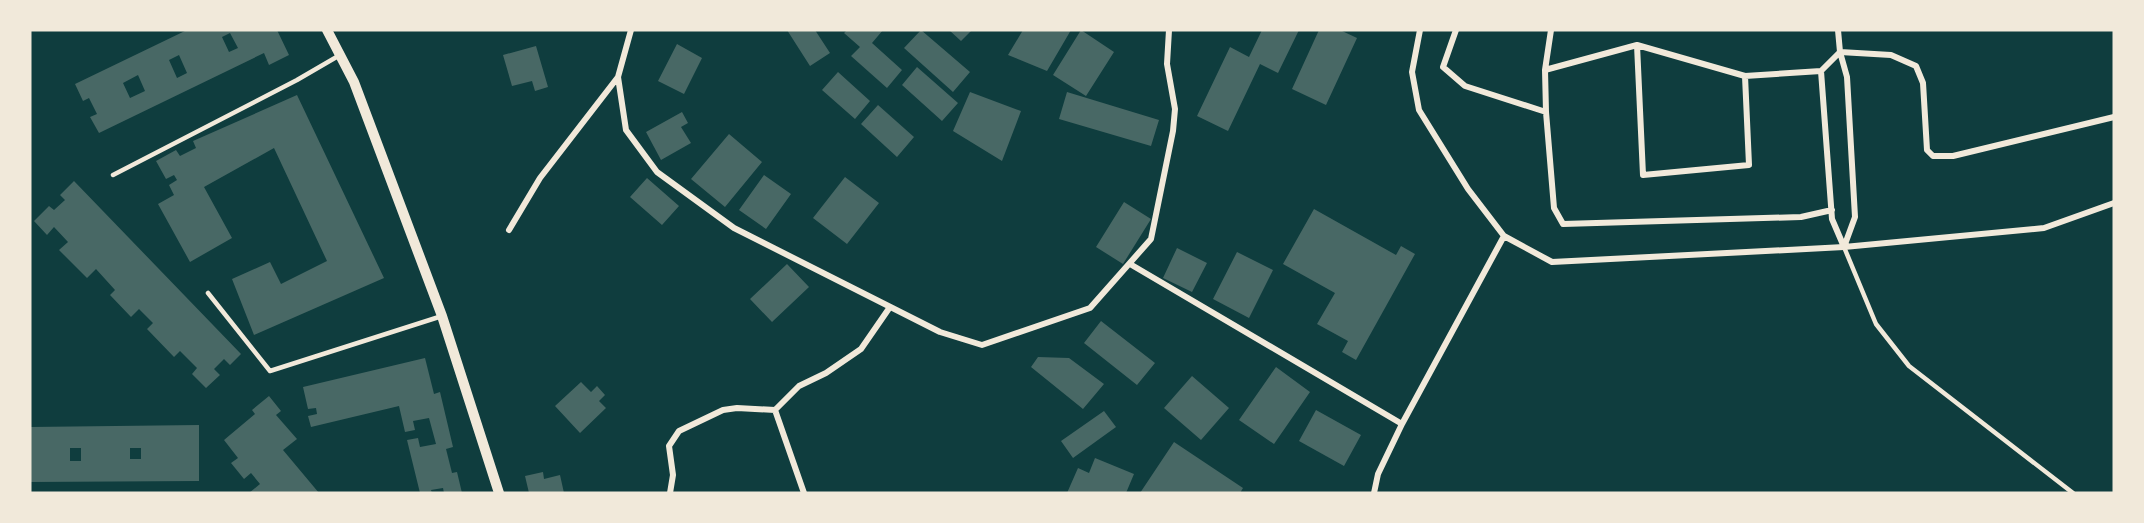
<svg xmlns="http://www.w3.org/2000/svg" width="2144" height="523" viewBox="0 0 2144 523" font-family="Commissioner,sans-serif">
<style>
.building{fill:#486865;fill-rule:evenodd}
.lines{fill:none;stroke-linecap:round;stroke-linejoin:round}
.service{stroke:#f1e9da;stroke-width:4.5}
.minor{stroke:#f1e9da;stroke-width:6}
.tertiary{stroke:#f1e9da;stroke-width:10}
</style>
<rect width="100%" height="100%" fill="#0f3d3e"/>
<!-- building -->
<path class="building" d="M187,30h90l12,25 -20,10 -5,-12 -165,80 -9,-16 7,-3 -8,-16 -6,3 -8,-17zM230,33l8,15 -9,4 -7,-15zM179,55l8,18 -10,5 -8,-18zM138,75l7,16 -15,7 -7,-15z
M787,30h28l15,23 -20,13z
M847,30h36l-11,13 30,27 -15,18 -36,-32 9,-9 -16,-14z
M921,30l49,42 -17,20 -49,-44z
M949,30h23l-11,11z
M1023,30h48l-24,41 -39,-16z
M1081,30l33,22 -28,44 -33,-21z
M1262,30h37l-21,43 -18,-9 -32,67 -31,-15 33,-69 19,10z
M1319,30h21l17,8 -31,67 -34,-16z
M677,44l25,14 -18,36 -26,-13z
M536,46l12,41 -13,4 -3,-10 -20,5 -9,-31z
M917,67l41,36 -16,18 -40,-36z
M838,72l32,29 -15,18 -33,-29z
M970,92l51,19 -19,50 -49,-30z
M1067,92l92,28 -8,26 -92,-27z
M297,95l87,183 -130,57 -22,-56 38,-17 11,22 46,-23 -53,-113 -70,39 28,51 -42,24 -32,-58 16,-9 -5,-10 8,-5 -3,-5 -8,4 -10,-18 20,-11 4,6 16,-8 -3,-7z
M878,105l36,32 -17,20 -36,-33z
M682,112l6,11 -7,4 10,16 -30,17 -15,-28z
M729,134l33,28 -37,45 -34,-28z
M764,175l27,19 -25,35 -27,-19z
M845,177l34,26 -32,41 -34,-26z
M647,178l32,28 -17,19 -32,-28z
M74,181l167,173 -11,11 -6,-6 -10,10 6,6 -14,13 -14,-14 5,-6 -17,-17 -6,6 -27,-28 6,-6 -14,-14 -8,8 -21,-22 5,-5 -19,-21 -9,9 -28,-28 9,-8 -14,-15 -7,8 -13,-14 15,-15 5,4 11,-10 -5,-5z
M1124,202l27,17 -28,45 -27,-17z
M1314,209l82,46 5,-9 14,8 -59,106 -14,-8 6,-11 -31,-17 18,-31 -52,-29z
M1177,248l30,15 -15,29 -29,-14z
M1237,252l36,18 -24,48 -36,-19z
M787,264l22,23 -37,35 -22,-23z
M1101,321l54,42 -18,22 -53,-42z
M1038,357l31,1 35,26 -21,25 -52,-42z
M425,358l9,36 6,-2 13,55 -7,2 6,24 5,-1 5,21h-18l-1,-5 -12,2 1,3h-12l-13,-53 11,-2 2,9 16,-3 -7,-26 -16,3 2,9 -10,2 -6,-26 -88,21 -3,-11 9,-2 -1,-6 -8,1 -5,-22z
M1276,367l34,25 -36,52 -35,-24z
M1192,376l37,32 -28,32 -37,-32z
M581,382l10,10 6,-6 8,9 -6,6 7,7 -26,25 -25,-27z
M269,396l12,15 -5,4 21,24 -14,11 36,43h-70l11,-9 -9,-11 -7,6 -13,-16 7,-5 -14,-18 31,-26 -3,-4z
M1316,410l45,25 -17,31 -45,-25z
M1104,411l12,16 -43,31 -12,-17z
M199,425v56l-169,1v-55zM70,448h11v13h-11zM130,448h11v11h-11z
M1174,442l69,46 -3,5h-100z
M1095,458l39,16 -8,19h-59l11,-25 11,5z
M543,472l1,7 16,-4 4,18h-35l-4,-17z"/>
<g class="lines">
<!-- service -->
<path class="service" d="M113,175l184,-95 43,-25
M1844,247l32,77 33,42 164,127
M208,293l62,78 172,-55"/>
<!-- minor -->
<path class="minor" d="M631,30l-13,47 8,53 31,42 77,56 206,104 42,13 108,-37 61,-69 22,-108 2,-22 -8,-45 2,-34
M1420,30l-8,42 7,38 49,79 36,47 48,26 292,-15 200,-19 70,-25
M1456,30l-13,37 22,19 81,26
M1551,30l-6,40 1,42 8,96 9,16 238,-7 31,-7
M1838,30l2,22 7,25 8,140 -11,30
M1545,70l92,-25 108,31 4,89 -106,10 -6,-130
M1745,76l76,-5
M509,230l31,-52 78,-101
M1844,247l-12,-28 -11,-148 19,-19 51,3 25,11 7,17 4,67 6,6h20l161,-39
M1130,264l272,160
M775,410l29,83
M670,493l3,-18 -4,-29 10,-15 44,-21 14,-2 38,2 24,-24 27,-13 35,-24 29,-42
M1374,493l4,-19 24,-50 102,-188"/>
<!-- tertiary -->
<path class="tertiary" d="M327,30l27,52 88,234 57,177"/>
</g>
<!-- border -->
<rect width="2144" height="523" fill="none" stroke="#f1e9da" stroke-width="63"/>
</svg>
